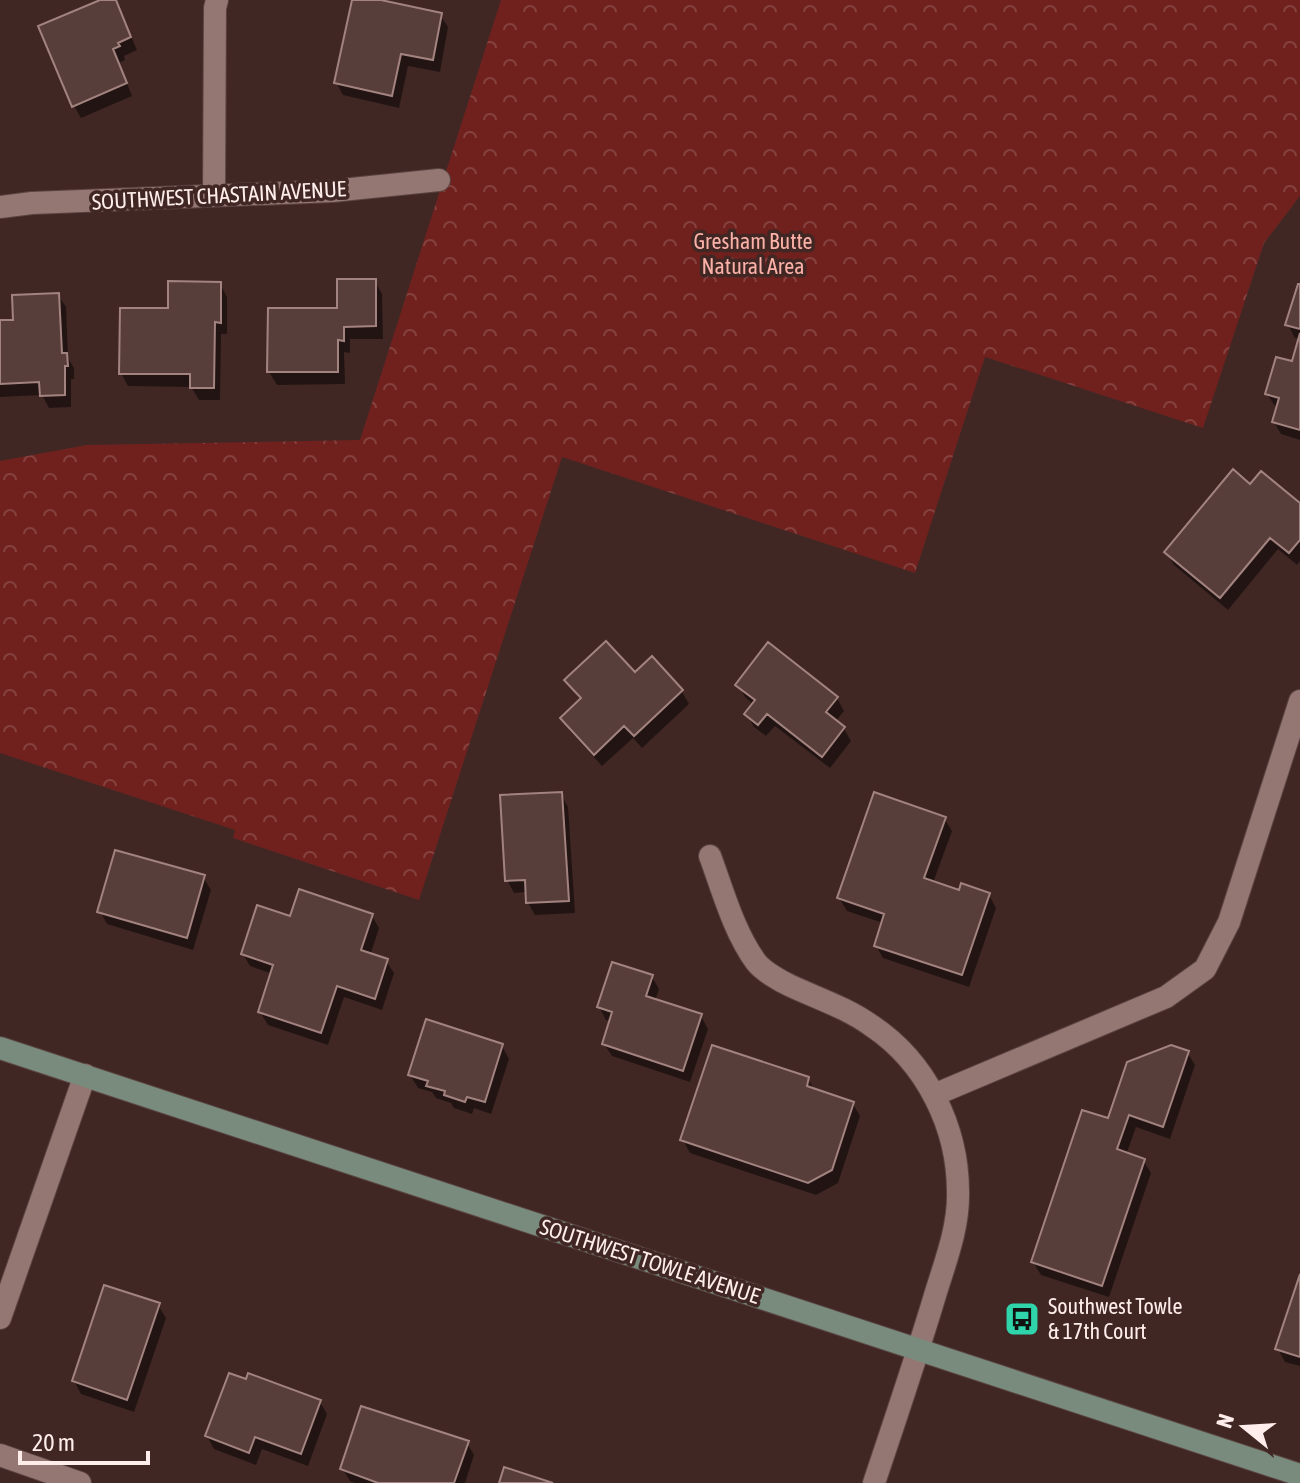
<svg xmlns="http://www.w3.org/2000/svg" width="1300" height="1483" viewBox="0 0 1300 1483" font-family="'Asap Condensed',sans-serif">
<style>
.park{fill:url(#park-crowns)}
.shadow{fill:#0007}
.building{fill:#583e3a;stroke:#a2837f;stroke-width:2}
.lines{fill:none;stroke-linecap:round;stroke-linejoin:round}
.service-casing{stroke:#5a4442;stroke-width:24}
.minor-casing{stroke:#5a4442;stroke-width:24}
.secondary-casing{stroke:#5a4442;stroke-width:24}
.service{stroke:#947672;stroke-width:22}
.minor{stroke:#947672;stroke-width:22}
.secondary{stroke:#788b7d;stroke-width:22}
.labels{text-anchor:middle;stroke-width:7;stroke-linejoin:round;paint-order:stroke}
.street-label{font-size:22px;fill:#feedea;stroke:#402724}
.park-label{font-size:22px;fill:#fbb1a8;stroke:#402724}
.poi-label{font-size:22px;fill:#feedea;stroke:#402724;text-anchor:start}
</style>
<defs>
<pattern id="park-crowns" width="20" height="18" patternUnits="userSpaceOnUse" patternTransform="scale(2)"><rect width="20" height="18" fill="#70211e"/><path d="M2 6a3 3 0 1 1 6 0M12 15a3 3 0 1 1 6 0" fill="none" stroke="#85423f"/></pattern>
</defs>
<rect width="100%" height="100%" fill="#402724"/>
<!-- park -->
<path class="park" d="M501,0h799v196l-36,47 -61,185 -218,-71 -70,216 -353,-116 -143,443 -186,-62 2,-8 -235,-77v-292l87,-16 273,-5z"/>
<!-- shadow -->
<path class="shadow" d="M106,0h9l22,50 -13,6 1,4 -6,3 13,33 -51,22 -7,-12z
M354,0h18l68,15 8,12 -8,45 -32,-6 -9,42 -56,-13 -7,-13z
M375,281l7,13 1,45h-33v14l-6,-1 1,32 -68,1 -8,-13z
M220,284l7,13v37h-6l-1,66h-21l-8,-13 -63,-1 -7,-13 49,-63z
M1300,286v53l-5,-1 -7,-13z
M58,295l8,12 2,51 6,10v11h-3v28l-22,1 -7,-13 -42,2v-75l15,-1z
M1300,340v100l-19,-6 -7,-12 4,-15 -3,-1 -8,-12 26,-30z
M1251,486l49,19v56l-3,4 -19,-16 -50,61 -54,-45 -7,-12z
M652,659l30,33 7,12 -47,44 -9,-10 -31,28 -32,-35 -8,-13 19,-17 -14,-21 67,-5z
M738,685l99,13 7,13 -9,11 9,7 7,12 -21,27 -55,-42 -9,10 -12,-9 -7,-12 7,-10 -9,-8z
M561,794l7,13 7,106 -40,2 -7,-12 -1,-11 -13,1 -7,-13z
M944,818l8,13 -19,52 27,9 29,3 7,13 -27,79 -86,-29 -7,-12 7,-23 -36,-12 -8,-13z
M203,877l8,13 -18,60 -86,-26 -7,-13z
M372,916l7,12 -9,28 16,5 8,12 -12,37 -38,-13 -16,48 -60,-20 -8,-13 13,-38 -23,-8 -7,-12 48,-35z
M652,977l7,12 -4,12 46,15 7,13 -18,53 -78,-26 -8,-12 7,-23 -5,-1 -7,-13z
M502,1046l7,13 -18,55 -17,-6 -2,6 -18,-6 -3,-5 -15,-5 -4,-6 -14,-4 -8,-13z
M1187,1052l8,13 -25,74 -34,-12 -10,28 17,5 8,13 -42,124 -68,-22 -8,-13 77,-141z
M808,1079l7,12 38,13 7,12 -22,67 -22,12 -126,-42 -7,-13z
M1300,1280v86l-15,-4 -7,-13z
M158,1305l8,13 -32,94 -53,-18 -7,-13z
M320,1402l7,12 -19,52 -46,-17 -6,16 -42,-16 -7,-13z
M467,1443l7,12 -9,28h-110l-5,-2 -8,-13z"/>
<!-- building -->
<path class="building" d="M100,0h16l15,37 -13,6 2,3 -7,3 14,34 -55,24 -34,-81z
M352,0h29l61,13 -9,47 -32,-6 -9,42 -58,-13z
M337,279h39v47l-32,1v14l-6,-1v32h-71l1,-64h69z
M168,281l53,1v41l-6,-1 -1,66h-24v-14h-71l1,-66h48z
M1298,284h2v45l-15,-4z
M59,293l3,60h5l1,13h-3v29l-25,1 -1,-14 -39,2v-64h13l-1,-25z
M1300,333v97l-28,-8 7,-24 -14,-4 11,-37 16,4z
M1233,469l17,15 11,-13 39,32v37l-11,13 -19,-15 -50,60 -56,-46z
M606,641l29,31 17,-16 31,34 -49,46 -10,-10 -30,29 -34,-37 21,-20 -17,-18z
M768,642l70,55 -12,15 19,15 -23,30 -55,-43 -9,11 -14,-11 11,-14 -20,-15z
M562,792l7,109 -43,2 -1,-23 -20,1 -5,-86z
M874,792l72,25 -22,61 35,12 2,-7 29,10 -28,82 -88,-29 10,-32 -47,-16z
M115,850l90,25 -18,63 -90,-26z
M299,889l74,25 -12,36 27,9 -13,40 -38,-13 -16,47 -63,-21 15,-47 -32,-11 16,-49 33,11z
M612,962l41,13 -7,21 56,18 -19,57 -81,-27 10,-32 -15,-5z
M426,1019l77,25 -18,58 -18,-5 -2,5 -21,-7 1,-4 -19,-5 2,-5 -20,-6z
M712,1045l97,32 -2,9 47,16 -22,68 -24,13 -128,-43z
M1171,1045l18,6 -26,76 -34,-12 -12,34 28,10 -43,127 -71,-24 51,-152 26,8 19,-56z
M1300,1274v83l-25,-8z
M104,1285l56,18 -33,97 -55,-19z
M229,1373l17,6 2,-6 73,27 -20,54 -46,-17 -6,16 -44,-17z
M361,1406l108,35 -15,42h-76l-38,-14z
M504,1467l49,16h-54z"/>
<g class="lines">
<defs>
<path id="service" d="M934,1095l232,-98 39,-28 24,-47 71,-221"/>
<path id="minor" d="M214,195l1,-187 2,-8
M0,207l32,-4 300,-12 107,-11
M710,856c13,35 24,76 46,106 7,9 24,19 35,24 28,13 56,22 81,40 54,36 86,101 86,166 1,34 -12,68 -22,100 -19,64 -41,128 -62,191
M0,1318l85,-243
M0,1455l80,28"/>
<path id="secondary" d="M0,1048l1300,427"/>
</defs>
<!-- service casing -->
<use href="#service" class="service-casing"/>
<!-- minor casing -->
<use href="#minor" class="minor-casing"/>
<!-- secondary casing -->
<use href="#secondary" class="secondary-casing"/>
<!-- service -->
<use href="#service" class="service"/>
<!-- minor -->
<use href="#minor" class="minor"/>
<!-- secondary -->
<use href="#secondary" class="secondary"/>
</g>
<!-- icons -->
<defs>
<symbol id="bus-square" viewBox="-11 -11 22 22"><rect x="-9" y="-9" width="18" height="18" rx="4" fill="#2fd4aa" stroke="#402724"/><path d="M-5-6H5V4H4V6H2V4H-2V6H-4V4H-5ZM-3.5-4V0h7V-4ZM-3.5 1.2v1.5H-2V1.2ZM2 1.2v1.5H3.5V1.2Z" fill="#111"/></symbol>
</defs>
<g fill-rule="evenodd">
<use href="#bus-square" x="1002" y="1299" width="40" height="40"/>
</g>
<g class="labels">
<!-- street labels -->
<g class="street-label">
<text transform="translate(219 195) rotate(-3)" y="8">SOUTHWEST CHASTAIN AVENUE</text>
<text transform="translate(650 1261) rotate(18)" y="8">SOUTHWEST TOWLE AVENUE</text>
</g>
<!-- park labels -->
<g class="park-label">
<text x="753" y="249">Gresham Butte<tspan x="753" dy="25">Natural Area</tspan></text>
</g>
<!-- poi labels -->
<g class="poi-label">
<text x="1048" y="1314">Southwest Towle<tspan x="1048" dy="25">&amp; 17th Court</tspan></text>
</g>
</g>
<!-- north arrow -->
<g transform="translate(1244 1427) rotate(288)" stroke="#402724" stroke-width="6" paint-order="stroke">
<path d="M0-6L14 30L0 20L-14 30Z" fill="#feedea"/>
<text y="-12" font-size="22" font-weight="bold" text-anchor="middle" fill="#feedea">N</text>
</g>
<!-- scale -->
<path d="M20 1451v12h128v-12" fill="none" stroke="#feedea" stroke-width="4"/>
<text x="32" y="1451" font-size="24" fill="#feedea" stroke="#402724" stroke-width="6" paint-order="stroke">20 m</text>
</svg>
